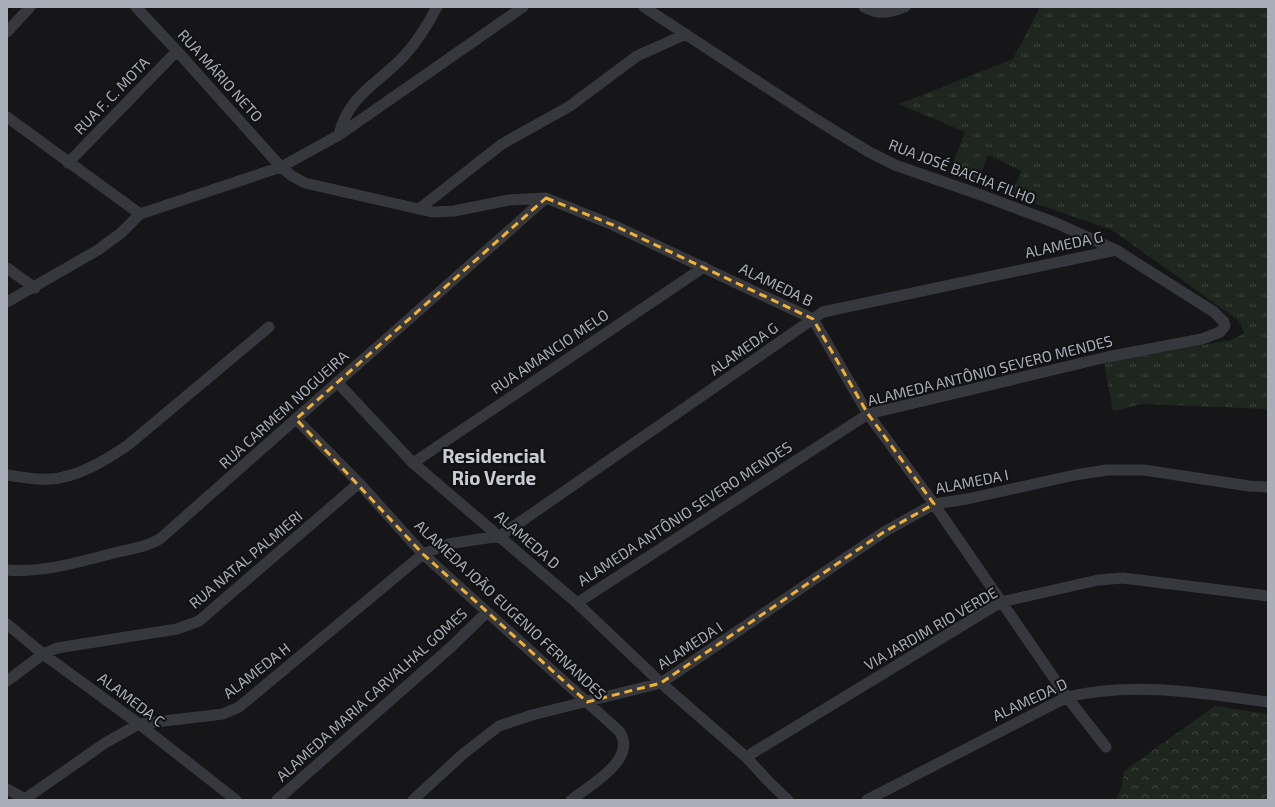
<svg xmlns="http://www.w3.org/2000/svg" width="1275" height="807" viewBox="0 0 1275 807" font-family="'Exo 2',sans-serif">
<style>
.grass{fill:url(#grass-tufts)}
.forest{fill:url(#forest-crowns)}
.lines{fill:none;stroke-linecap:round;stroke-linejoin:round}
.street{stroke:#37383d;stroke-width:11}
.marked{fill:none;stroke:#f2b134;stroke-width:3;stroke-dasharray:8 5;stroke-linejoin:round}
.labels{text-anchor:middle;stroke-width:4;stroke-linejoin:round;paint-order:stroke}
.street-label{font-size:15px;fill:#a8adb8;stroke:#111113}
.district-label{font-size:19px;font-weight:bold;fill:#c9ccd4;stroke:#111113}
</style>
<defs>
<pattern id="grass-tufts" width="24" height="20" patternUnits="userSpaceOnUse"><rect width="24" height="20" fill="#1e261f"/><path d="M3 7l-1-3M5 7V3M7 7l1-3M15 17l-1-3M17 17v-4M19 17l1-3" fill="none" stroke="#3c433d"/></pattern>
<pattern id="forest-crowns" width="20" height="18" patternUnits="userSpaceOnUse"><rect width="20" height="18" fill="#1e261f"/><path d="M2 6a3 3 0 1 1 6 0M12 15a3 3 0 1 1 6 0" fill="none" stroke="#3c433d"/></pattern>
</defs>
<rect width="100%" height="100%" fill="#161618"/>
<!-- grass -->
<path class="grass" d="M1040,7h228v402l-126,-5 -29,7 -9,-48 127,-23 14,-7 -7,-13 -126,-90 -101,-35 10,-24 -33,-16 -10,26 -28,-10 15,-39 -66,-28 114,-45z"/>
<!-- forest -->
<path class="forest" d="M1215,706l53,8v86h-152l6,-14 2,-15z"/>
<g class="lines">
<!-- street -->
<path class="street" d="M136,7l41,44 104,116 11,9 13,7 127,29 22,-1 55,-11 37,-2 67,27 200,94 55,95 66,90 133,193 39,50
M864,7c14,8 26,6 41,0
M7,32l23,-25
M7,117l133,97
M339,135c9,-40 40,-52 65,-79 13,-14 24,-32 33,-49
M68,163l109,-112
M419,209l83,-65 68,-38 67,-50 49,-22
M7,268l28,20
M7,302l91,-52 23,-17 19,-19 141,-47 58,-32 184,-128
M337,382l76,81 164,140 84,80 85,74 23,25 19,18
M296,419l63,64 64,71 196,177c20,28 -29,54 -48,69
M413,463l291,-196
M7,475c14,2 28,5 43,4 27,-1 56,-19 78,-34l141,-118
M7,570c36,3 72,-8 107,-17 16,-4 34,-6 47,-15l385,-340
M577,603l291,-189 239,-57 95,-18 18,-7 5,-6 -1,-4 -10,-10 -98,-62 -60,-27 -75,-28 -86,-30 -26,-13 -57,-35 -168,-110
M7,624l36,30 96,70 97,76
M7,681l36,-27 14,-6 120,-19 22,-8 160,-138
M746,757l255,-155 97,-22 25,-2 145,18
M7,789l20,11
M25,799l80,-56 34,-19 84,-10 16,-7 184,-153 25,-10 52,-8 323,-224 293,-62
M277,800l174,-153 36,-35
M413,800l50,-46 36,-28 33,-11 129,-32 223,-151 50,-28 33,-5 108,-24 32,-5h37l105,16 19,1
M867,800l200,-103c66,-16 135,-4 201,5"/>
</g>
<!-- marked area -->
<path class="marked" d="M546,198l67,27 200,94 55,95 66,90 -50,28 -223,151 -74,19 -164,-148 -127,-135z"/>
<g class="labels">
<!-- street labels -->
<g class="street-label">
<text transform="translate(220 76) rotate(48)" y="5">RUA MÁRIO NETO</text>
<text transform="translate(112 96) rotate(-46)" y="5">RUA F. C. MOTA</text>
<text transform="translate(962 172) rotate(21)" y="5">RUA JOSÉ BACHA FILHO</text>
<text transform="translate(1064 245) rotate(-12)" y="5">ALAMEDA G</text>
<text transform="translate(776 285) rotate(26)" y="5">ALAMEDA B</text>
<text transform="translate(744 349) rotate(-35)" y="5">ALAMEDA G</text>
<text transform="translate(550 352) rotate(-34)" y="5">RUA AMANCIO MELO</text>
<text transform="translate(990 371) rotate(-14)" y="5">ALAMEDA ANTÔNIO SEVERO MENDES</text>
<text transform="translate(284 410) rotate(-42)" y="5">RUA CARMEM NOGUEIRA</text>
<text transform="translate(972 482) rotate(-11)" y="5">ALAMEDA I</text>
<text transform="translate(685 514) rotate(-33)" y="5">ALAMEDA ANTÔNIO SEVERO MENDES</text>
<text transform="translate(527 540) rotate(41)" y="5">ALAMEDA D</text>
<text transform="translate(246 560) rotate(-40)" y="5">RUA NATAL PALMIERI</text>
<text transform="translate(510 610) rotate(43)" y="5">ALAMEDA JOÃO EUGENIO FERNANDES</text>
<text transform="translate(931 629) rotate(-30)" y="5">VIA JARDIM RIO VERDE</text>
<text transform="translate(690 646) rotate(-33)" y="5">ALAMEDA I</text>
<text transform="translate(257 671) rotate(-38)" y="5">ALAMEDA H</text>
<text transform="translate(372 695) rotate(-42)" y="5">ALAMEDA MARIA CARVALHAL GOMES</text>
<text transform="translate(131 700) rotate(37)" y="5">ALAMEDA C</text>
<text transform="translate(1030 700) rotate(-25)" y="5">ALAMEDA D</text>
</g>
<!-- district labels -->
<g class="district-label">
<text x="494" y="463">Residencial<tspan x="494" dy="22">Rio Verde</tspan></text>
</g>
</g>
<!-- border -->
<rect width="1275" height="807" fill="none" stroke="#a8adb8" stroke-width="16"/>
</svg>
